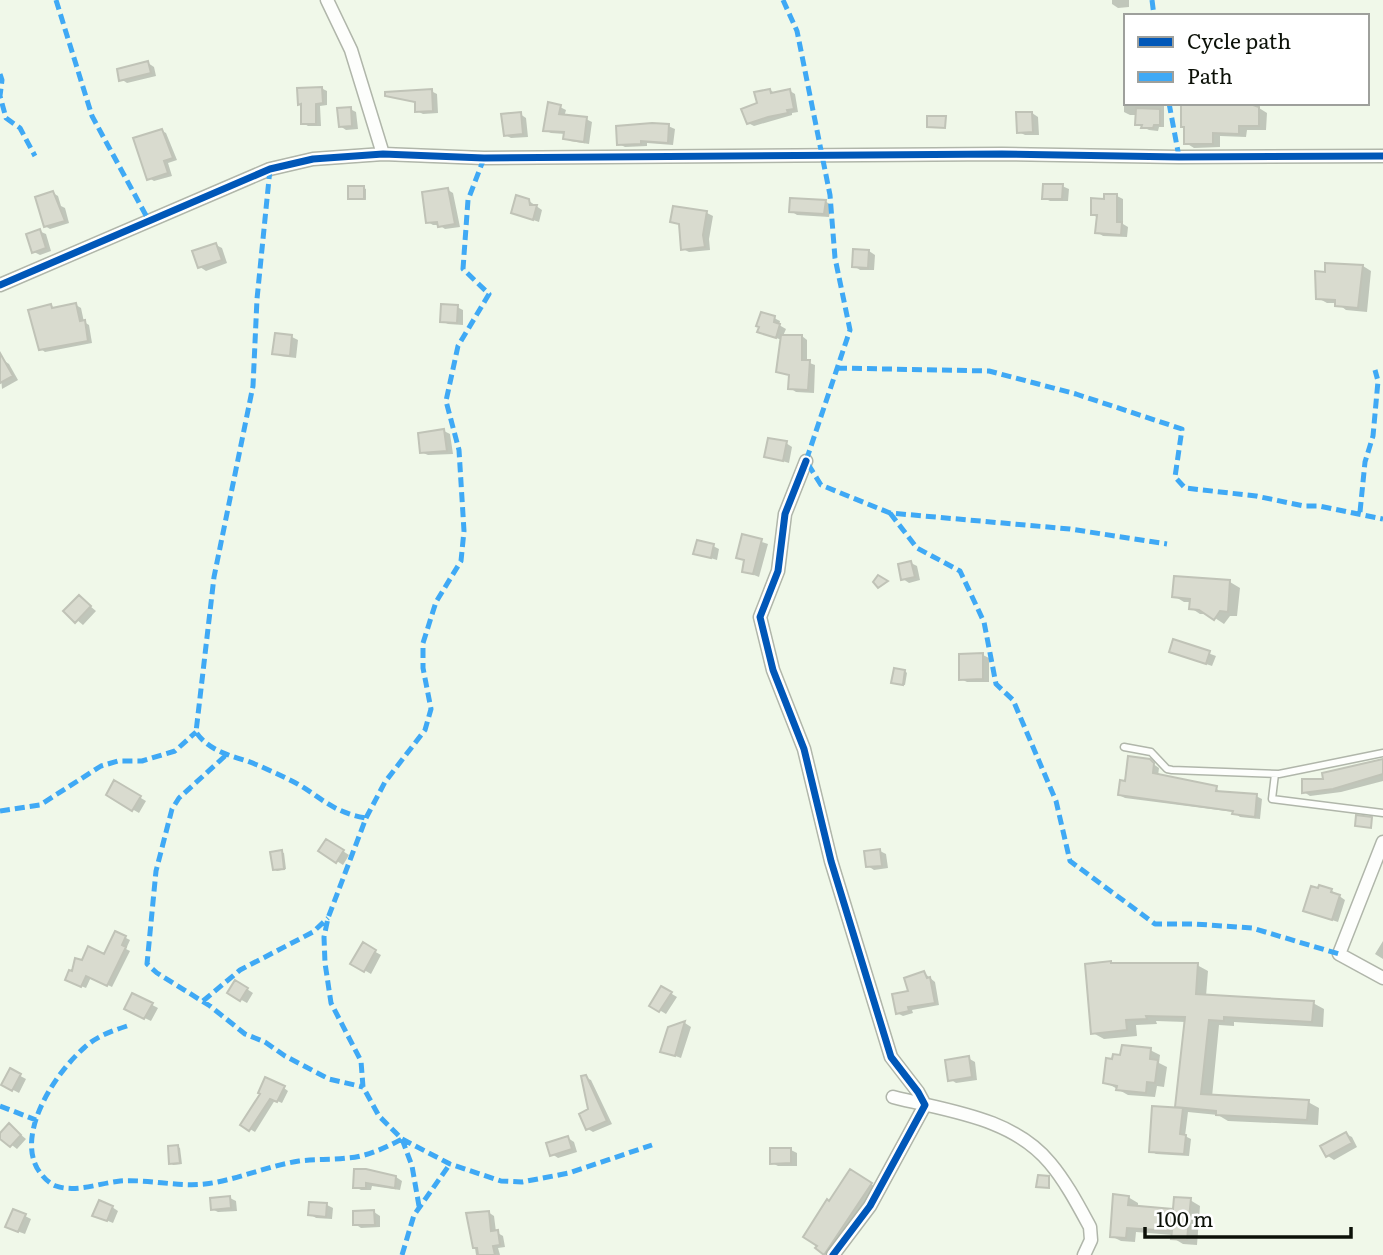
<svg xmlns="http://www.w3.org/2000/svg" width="1383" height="1255" viewBox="0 0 1383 1255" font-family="Literata,serif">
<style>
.shadow{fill:#0003}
.building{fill:#d9dbcf;stroke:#c0c3b7;stroke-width:2}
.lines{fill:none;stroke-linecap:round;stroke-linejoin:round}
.lane-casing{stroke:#b0b6aa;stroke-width:9}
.street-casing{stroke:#b0b6aa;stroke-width:15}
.lane{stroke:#fdfefc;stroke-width:6}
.street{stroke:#fdfefc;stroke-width:12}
.quiet{stroke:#3fa9f5;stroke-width:5;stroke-dasharray:10 5;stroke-linecap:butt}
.cycleway-casing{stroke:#fff;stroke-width:11}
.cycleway{stroke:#0057b8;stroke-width:7}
</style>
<rect width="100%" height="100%" fill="#f0f8e9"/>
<!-- shadow -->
<path class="shadow" d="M1112,0h17v7l-11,1 -6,-4z
M148,63l6,4 2,9 -29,7 -6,-4z
M321,88l6,3v14l-7,1 1,20h-13l-5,-3v-18l-3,-2z
M1124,89l2,14h38v24h-5l-1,4 -9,-1 -12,-6 1,-9h-8l-6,-3z
M770,90l6,4 14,-3 5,3 3,18 -6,1v2l-38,11 -6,-3z
M431,91l6,3 1,19 -15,1 -6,-3v-8l-31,-8z
M1183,103h34l42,5 8,5 -1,17h-19l-1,7 -26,-1v11l-26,1 -8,-5v-15l-3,-2z
M560,107l6,3 -2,7 22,2 6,3 -3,22 -19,-3 -5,-3v-4l-14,-1 -6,-3z
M350,109l6,3 2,17 -12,1 -6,-4z
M1032,113l6,4 1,18h-14l-6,-3z
M520,114l6,4 2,19 -17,1 -6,-3z
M668,126l7,3 -2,16 -26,-2v3l-22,1 -6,-3z
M162,131l4,2 11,27 -9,3 4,13 -18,5 -5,-3z
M1062,186l7,3 -1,12h-18l-6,-3z
M364,188l2,1v11l-16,-2z
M448,190l5,3 7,34 -15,2 -6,-4h-6l-5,-3z
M53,193l5,3 3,10 4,2 4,15 -19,6 -5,-3z
M1117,196l6,3v25l5,3 -1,10 -24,-1 -6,-4 1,-14 -6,-4 14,-14z
M529,201l13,9 -3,12 -26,-9z
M825,201l6,4 -2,12 -32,-2 -6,-4z
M674,208l33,5 6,3 -4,23 1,11 -21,2 -6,-3 -3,-24 -8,-4z
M39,231l7,3 5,17 -11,4 -6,-3z
M216,245l6,3 5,15 -21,8 -6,-4z
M869,251l6,4 -1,15h-14l-6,-4z
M1363,266l8,5 -4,41 -21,-2 -9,-7h-10l-9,-5 8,-24z
M76,305l5,3 3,14 5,3 3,18 -47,9 -4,-3 10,-43 5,3z
M457,307l6,3v15l-15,-1 -6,-3z
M774,318l6,3 -1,4 7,4 -3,7h19l5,4v22l8,3 -1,28 -18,-1 -6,-4 1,-12 -13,-5 4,-31 -23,-8z
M292,337l6,3 -2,18 -16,-2 -6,-3z
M3,360l6,4 9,16 -16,9 -2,-27z
M444,431l6,3 3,20 -25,1 -7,-3z
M786,443l6,4 -3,16 -23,-7z
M743,536l25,8 -9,33 -15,-6 2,-10z
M713,546l6,3 -2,11 -22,-7z
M911,563l6,3 3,14 -11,3 -6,-4z
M1176,578l54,4 10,6 -3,28h-7l-6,8 -15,-10h-9l-9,-6v-6h-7l-10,-6z
M79,597l17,14 -13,14 -17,-14z
M1174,641l42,15 -4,10 -35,-12z
M983,655l6,3v24h-22l-6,-3z
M905,671l2,2 -2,12 -10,-1z
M1149,761l10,7 -1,8 58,12 5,5 35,3 6,3 -2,20 -20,-2 -6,-5 -109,-14 -6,-3 8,-12z
M1383,761v20l-42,11 -31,4 -6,-4 22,-12z
M115,783l31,18 -7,12 -31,-18z
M327,841l22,14 -6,10 -22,-14z
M880,851l6,3 2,14 -14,2 -6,-4z
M281,852l3,1 2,16 -9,2 -3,-2z
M1320,887l12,4 13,9 -7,22 -27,-9z
M116,933l14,7 -4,9 4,2 -18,36 -21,-10 -5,11 -15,-6 3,-9 9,-12 22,-5z
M1383,941v18l-8,-5z
M363,945l18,10 -10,19 -19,-11z
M1114,965h83l11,6 -2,25 107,7 11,6 -1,18 -89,-5v4l-15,-1 -7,72 96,5 11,6 -1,17 -90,-4 -10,-6 -30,-3 -3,24 6,3 -2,17 -33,-2 -5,-3 3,-43 30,1 -7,-3 9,-84 -30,-1 1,3 -21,1 1,11 -33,3 -11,-6z
M924,973l11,9 4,23 -27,5 1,3 -10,3 -6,-3z
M236,982l17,11 -6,10 -18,-10z
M662,988l15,9 -11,17 -15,-9z
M133,995l25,13 -7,13 -25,-12z
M685,1023l6,4 -10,31 -19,-7 7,-23z
M1150,1050l10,5 -1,8 8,4 -3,20 -7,-1 -2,11 -27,-2 -23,-13 8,-21z
M968,1058l7,4 2,18 -21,3 -6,-4z
M11,1071l15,8 -7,14 -15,-8z
M585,1077l6,3 21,44 -19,8 -5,-3 3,-19z
M284,1088l4,3 -6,12 -7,-3 -20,32 -12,-7 19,-32z
M9,1125l17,14 -9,10 -17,-13z
M1346,1134l6,3 5,10 -23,13 -6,-4 -5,-10z
M568,1138l6,4 3,10 -19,6 -6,-4z
M178,1147l2,1 2,16 -9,1 -2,-2z
M791,1150l6,3v13h-19l-6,-3z
M355,1171l41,6 6,4 -2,9 -28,-4 -1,4h-10l-6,-3z
M851,1171l26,17 -50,67 -10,-7 13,-45z
M1128,1197l10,6v5l37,2 15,-10 10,6 -3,39 -14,-1 -10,-6v-3l-37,-3 -1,10 -14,-1 -10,-5z
M230,1198l6,3 1,10 -19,1 -6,-3z
M327,1205l6,3 -1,11 -16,-1 -6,-4z
M112,1207l6,4 -5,12 -12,-5z
M374,1212l6,4v11l-19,1 -6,-4z
M488,1212l6,4 2,16 7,4 2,11 -7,1 2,7h-24l-4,-28z
M25,1216l6,3 -6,15 -11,-4z"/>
<!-- building -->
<path class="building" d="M148,61l3,12 -32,8 -2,-12z
M322,87l1,16 -7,1v20h-15v-20l-3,1 -1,-17z
M432,89l1,22 -18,1v-10l-30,-6v-4z
M770,89l1,4 19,-4 4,20 -7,1 1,3 -20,4 -21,7 -6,-15 16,-6 -3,-11z
M548,102l13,3 -2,9 28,3 -3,25 -21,-3 1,-7 -21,-1z
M1181,103l69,1 9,3v19h-20v8l-26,-1v11h-29v-17h-3z
M351,107l1,19 -13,1 -2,-19z
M1136,108l24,1v16h-6l-1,3h-12l1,-3h-7z
M521,112l2,22 -19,2 -3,-22z
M1016,112h16l1,20 -16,1z
M927,116h19l-1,12 -18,-1z
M652,123l17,1 -1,19 -27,-2v3l-24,1 -1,-19z
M162,129l11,29 -9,3 4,12 -21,7 -14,-42z
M1043,184h20l-1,15h-20z
M348,186h16v13h-16z
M448,188l7,36 -17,3 -1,-5 -11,1 -4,-31z
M53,191l12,30 -21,6 -9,-30z
M1104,194h13v28h5l-1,13 -26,-2 2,-18h-6v-17l13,1z
M516,195l13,4 1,6h7l-4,15 -22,-7z
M790,198l36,2 -2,14 -35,-2z
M673,206l34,5 -4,24 2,12 -24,3 -2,-26 -9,-2z
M40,229l6,19 -14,5 -6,-19z
M216,243l6,17 -24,8 -6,-17z
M853,249l16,1 -1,18 -16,-1z
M1325,263l38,2 -5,43 -23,-2v-6l-19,-1 -1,-28 10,1z
M76,303l4,18 5,-1 3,21 -49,9 -11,-40 23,-6 1,4z
M441,304l17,1 -1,18 -17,-1z
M761,312l14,4 -1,6 6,2 -4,14 -19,-6 2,-5 -3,-1z
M275,333l17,2 -2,21 -18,-2z
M781,335h21v25h8l-2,30 -20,-1 1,-14 -13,-3z
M0,353l13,23 -13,7z
M444,429l3,22 -27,2 -2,-20z
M768,438l19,3 -4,20 -19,-4z
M742,534l20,5 -9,35 -11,-2 2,-12 -8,-2z
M697,540l17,4 -3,14 -18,-4z
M911,561l4,16 -14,3 -3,-16z
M878,575l10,6 -10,7 -5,-6z
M1174,576l56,4 -2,32 -8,-1 -6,9 -15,-10 -10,-1 1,-10 -18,-2z
M79,595l12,11 -16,17 -12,-12z
M1173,639l37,12 -4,13 -37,-12z
M983,653v26l-24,1v-26z
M894,668l11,2 -2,15 -12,-2z
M1128,756l22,3 4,4 -1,10 64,13 -1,5 41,3 -2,23 -23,-3 1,-3 -115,-16 2,-15 5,1z
M1383,759v15l-50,15 -31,4v-14h21l-1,-6z
M114,780l27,16 -9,15 -26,-16z
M1356,815l16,2 -1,11 -16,-2z
M326,839l18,11 -8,13 -18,-12z
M880,849l2,17 -16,1 -2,-16z
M282,850l2,19 -11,1 -3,-18z
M1319,885l13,4 -1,3 9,3 -8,25 -29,-9 8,-25 7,2z
M115,931l11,5 -4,9 4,2 -19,39 -21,-10 -5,11 -16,-7 4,-10 3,1 3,-13 7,2 6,-14 16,8z
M363,942l13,8 -12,22 -14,-8z
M1111,961v2h87l-2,31 118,7 -2,21 -88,-5v4l-15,-1 -8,74 108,6 -2,20 -91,-5v-4l-41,-4 10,-90 -39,-1 1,3 -21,1 1,10 -36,4 -6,-70z
M924,971l3,7 3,-1 5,26 -27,4 1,4 -13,3 -4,-20 16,-3 -4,-13z
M235,980l13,8 -8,13 -13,-8z
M661,986l11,6 -13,20 -10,-6z
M132,993l21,10 -9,16 -20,-10z
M685,1021l-10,35 -15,-4 8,-25z
M1122,1045l29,3 -1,11 8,1 -3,23 -8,-1 -1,11 -30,-3 1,-4 -14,-3 3,-25 6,1 1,-5 7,1z
M969,1056l3,21 -24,4 -3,-21z
M10,1068l11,6 -9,17 -11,-6z
M586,1075l21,46 -21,9 -7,-16 9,-5 -7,-33z
M265,1077l20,9 -8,16 -7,-3 -21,32 -9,-6 20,-31 -2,-1z
M1152,1106l31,2 -3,26 6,1 -2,19 -35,-2z
M9,1123l12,12 -11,12 -10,-8v-6z
M1346,1132l6,11 -26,14 -6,-11z
M568,1136l4,13 -22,7 -4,-13z
M178,1145l2,18 -11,1 -1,-18z
M770,1148h21v15l-21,1z
M354,1169h12l30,7 -1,12 -29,-5v5h-13z
M850,1169l22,14 -48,72 -9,-7 2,-2 -14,-9 24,-38 2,2z
M1038,1175l11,1v12l-13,-1z
M1113,1194l16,2 -1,9 45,4 1,-12 17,1 -4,42 -16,-1 1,-8 -45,-3 -1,10 -16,-1z
M230,1196l1,12 -20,2 -1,-12z
M99,1200l14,6 -6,15 -15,-5z
M309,1202l18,1 -1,14 -18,-2z
M13,1209l13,5 -8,18 -13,-5z
M374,1210l1,15h-22v-14z
M489,1211l2,20 7,-1 2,15 -7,1 2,9h-17l-1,-7h-4l-7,-35z"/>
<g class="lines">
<defs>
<path id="lane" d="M1124,747l27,5 16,17 5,1 107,4 104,-21
M1275,774l-3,25 111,14"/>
<path id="street" d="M327,0l24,50 32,104
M0,285l270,-116 43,-10 70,-5 101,4 518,-4 177,3 204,-1
M806,461l-21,53 -7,57 -18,46 13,53 31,79 27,112 60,196 27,35 7,13 -55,101 -37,49
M1383,842l-44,112 44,24
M893,1097c54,14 119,20 157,66 16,19 28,42 40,64l1,13 -7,15"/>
</defs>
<!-- lane casing -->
<use href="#lane" class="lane-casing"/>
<!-- street casing -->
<use href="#street" class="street-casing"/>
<!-- lane -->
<use href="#lane" class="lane"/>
<!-- street -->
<use href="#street" class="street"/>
<!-- quiet -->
<path class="quiet" d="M56,0l36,116 57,105
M783,0l14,31 33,164 5,63 15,72 -44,131 15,24 69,28 180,16 97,15
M1152,0l2,16
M0,74l2,6 -2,16 6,22 14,10 15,28
M1169,103l10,54
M484,158l-16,42 -5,69 26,25 -31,52 -12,55 13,49 5,81 -3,30 -25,41 -13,41v25l8,41 -6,21 -40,52 -19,36 -38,100 -4,19 1,26 6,40 30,58 2,26 16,29 23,23 48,25 51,17 21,1 47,-9 83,-28
M270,169l-13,130 -4,87 -39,191 -18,155c12,18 32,23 51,29 14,5 28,12 41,18 30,14 41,33 78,39
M837,368l152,3 87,23 106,35 -7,48 10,11 71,8 48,10h15l64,13
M1360,512l5,-50 8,-26 5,-55 -3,-11
M890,513l27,35 43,23 24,51 12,62 17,16 43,101 14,60 85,63h40l57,4 87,26
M225,756l-46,42 -7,11 -16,62 -9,93 10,9 53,33 35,28 20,8 20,14 44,23 34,8
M0,811l40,-6 61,-39 17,-5h24l33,-10 21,-19
M203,1001l37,-31 73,-38 15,-14
M127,1026c-15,5 -30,10 -42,21 -29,25 -68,84 -48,121 5,8 11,15 19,18 20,7 44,-3 64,-5 28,-2 57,6 85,3 32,-4 62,-18 94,-23 16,-2 32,-1 48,-3 19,-1 38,-10 55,-19
M0,1106l36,14
M402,1139l10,27 7,40
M402,1255l12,-40 36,-51"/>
<defs>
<path id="cycleway" d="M0,285l270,-116 43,-10 70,-5 101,4 518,-4 177,3 204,-1
M806,461l-21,53 -7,57 -18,46 13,53 31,79 27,112 60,196 27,35 7,13 -55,101 -37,49"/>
</defs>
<!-- cycleway casing -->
<use href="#cycleway" class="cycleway-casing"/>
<!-- cycleway -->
<use href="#cycleway" class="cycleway"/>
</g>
<!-- legend -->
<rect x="1124" y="14" width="245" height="91" fill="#ffffff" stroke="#9ea09c" stroke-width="2"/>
<rect x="1138" y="37" width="35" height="10" fill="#0057b8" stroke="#9ea09c" stroke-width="2"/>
<text x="1187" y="49" font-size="21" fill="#0c1108">Cycle path</text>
<rect x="1138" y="72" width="35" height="10" fill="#3fa9f5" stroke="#9ea09c" stroke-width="2"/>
<text x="1187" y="84" font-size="21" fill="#0c1108">Path</text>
<!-- scale -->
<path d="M1145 1227v10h206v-10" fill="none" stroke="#0c1108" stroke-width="3.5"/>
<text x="1156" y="1227" font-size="21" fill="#0c1108" stroke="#ffffff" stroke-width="5" paint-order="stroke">100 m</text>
</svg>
